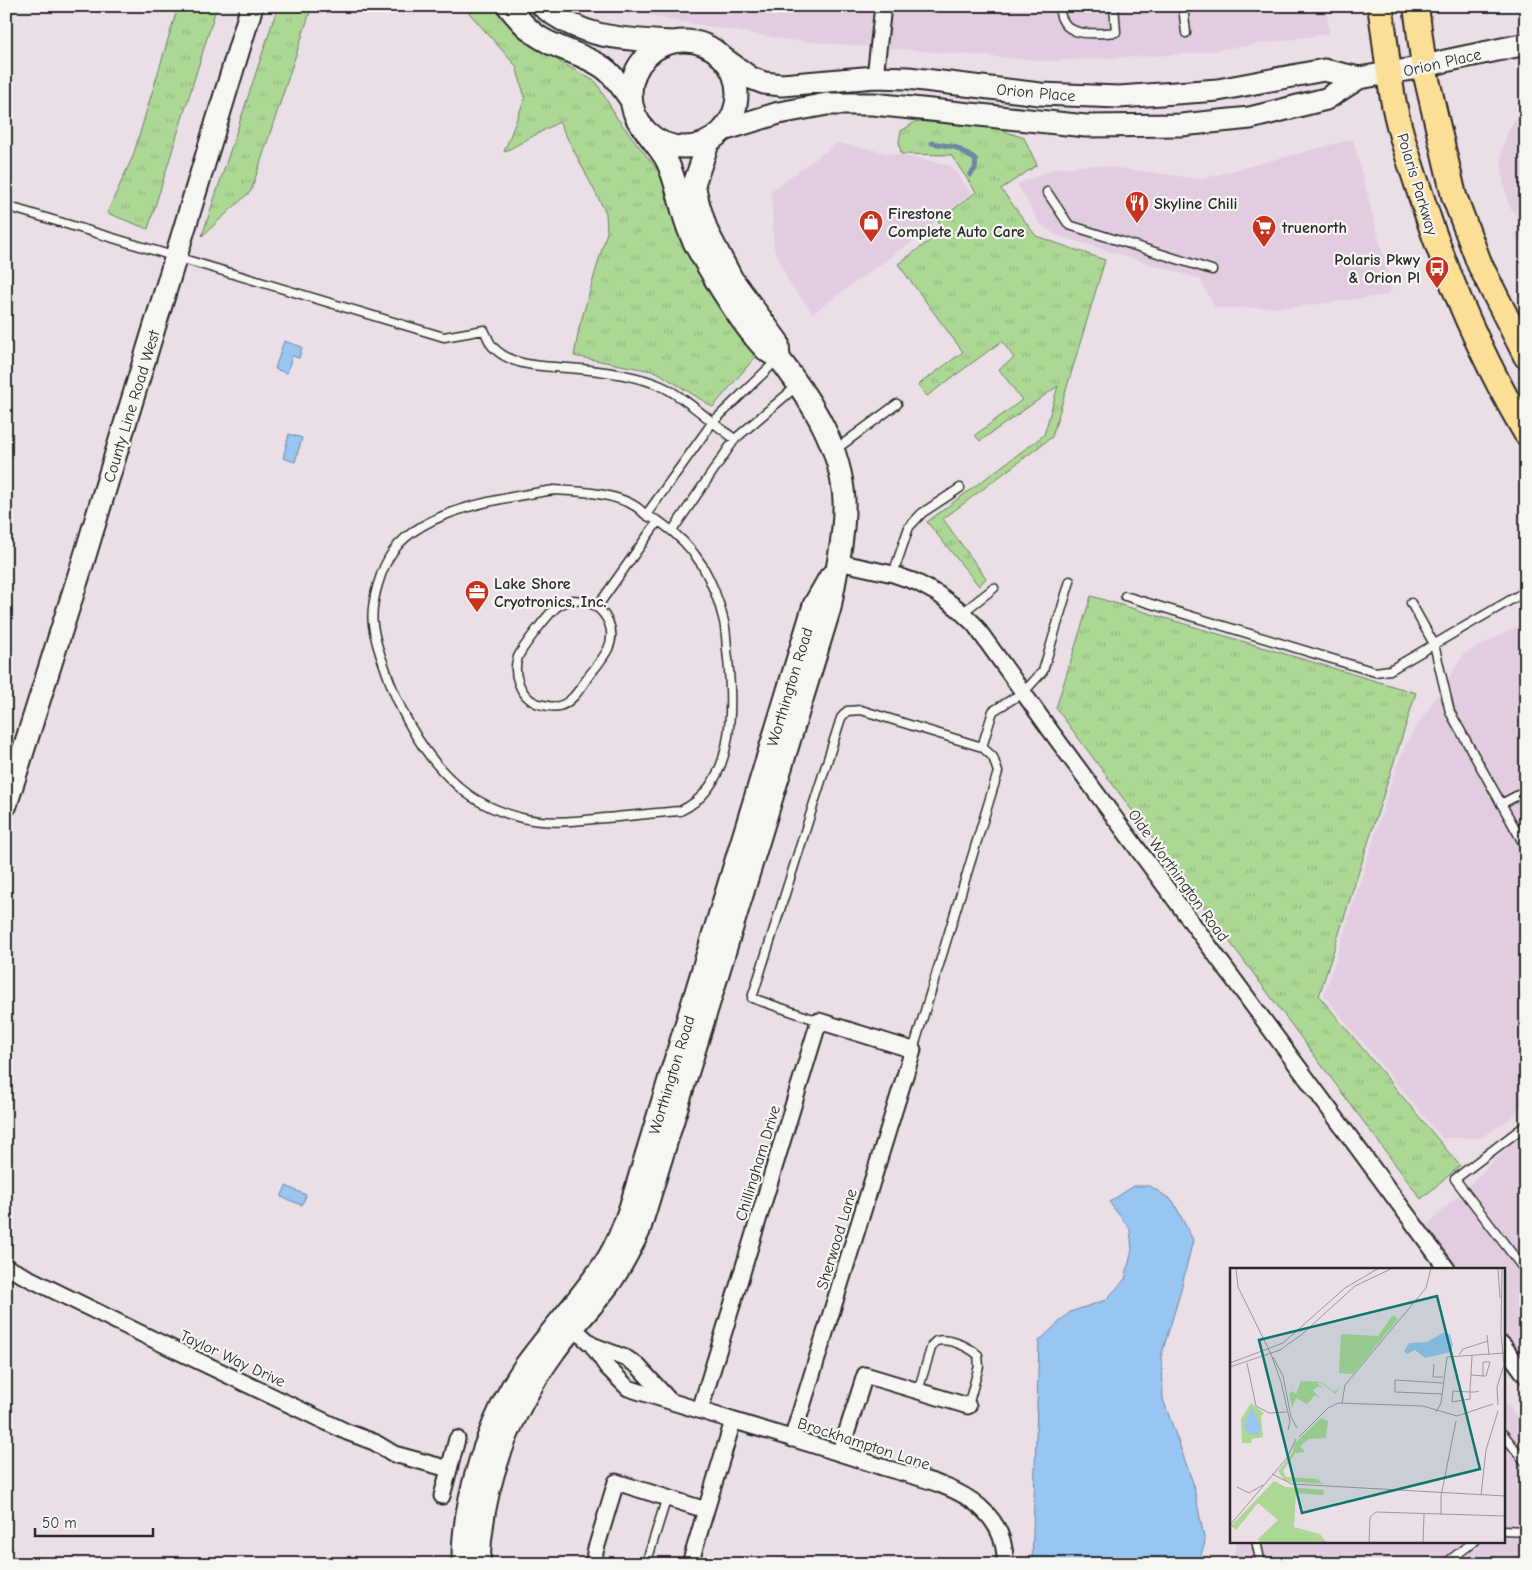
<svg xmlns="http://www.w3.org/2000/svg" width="1532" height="1570" viewBox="0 0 1532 1570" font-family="'Comic Neue',sans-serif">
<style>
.built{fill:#e1cddf}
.grass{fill:url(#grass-tufts);stroke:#6c8160}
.water{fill:#99c5f2;stroke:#6d87a2}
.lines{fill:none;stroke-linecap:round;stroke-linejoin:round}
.stream{stroke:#6d87a2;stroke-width:5}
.lane-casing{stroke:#2b2b2b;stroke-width:11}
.street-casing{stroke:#2b2b2b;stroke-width:19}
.secondary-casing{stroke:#2b2b2b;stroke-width:25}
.primary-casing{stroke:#2b2b2b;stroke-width:28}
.lane{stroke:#f6f6f2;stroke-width:8}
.street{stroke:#f6f6f2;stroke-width:15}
.secondary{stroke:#f6f6f2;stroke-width:21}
.primary{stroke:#fdde96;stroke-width:24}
.labels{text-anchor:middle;stroke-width:4.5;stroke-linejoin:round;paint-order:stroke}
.street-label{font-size:16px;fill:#2b2b2b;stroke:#f6f6f2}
.poi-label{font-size:16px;font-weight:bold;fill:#2b2b2b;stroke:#f6f6f2;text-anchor:start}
.inset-road{fill:none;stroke:#9e969c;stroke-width:1}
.view{fill:#0f766e;fill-opacity:0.15;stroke:#0f766e;stroke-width:2.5}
.inset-edge{fill:none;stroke:#2b2b2b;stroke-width:2.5}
</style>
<defs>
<pattern id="grass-tufts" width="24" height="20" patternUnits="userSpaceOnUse" patternTransform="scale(1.25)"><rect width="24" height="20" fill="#add795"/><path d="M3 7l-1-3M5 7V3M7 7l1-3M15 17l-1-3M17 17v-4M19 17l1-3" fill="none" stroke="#95b981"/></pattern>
</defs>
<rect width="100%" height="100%" fill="#eadee7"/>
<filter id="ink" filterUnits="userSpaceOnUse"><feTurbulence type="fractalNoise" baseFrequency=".02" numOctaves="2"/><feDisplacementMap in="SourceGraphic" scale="10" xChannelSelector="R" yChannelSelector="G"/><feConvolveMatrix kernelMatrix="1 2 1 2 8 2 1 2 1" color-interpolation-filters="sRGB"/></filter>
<g filter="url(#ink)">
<!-- built -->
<path class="built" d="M626,6h701l2,28 -141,20 -142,7 -257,-21 -129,-22z
M1526,108v136l-10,-6 2,-19 -10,-16 -5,-23 -2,-27 6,-20 10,-17z
M1353,139l39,150 -5,6 -92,12 -80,1 -15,-29 -144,-44 -16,-11 -23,-40 40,-16 37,-3 108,14z
M837,143l113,22 22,28 -37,27 -3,7 -119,86 -24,-30 -15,-35 -3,-57z
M1526,622v479l-15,17 -30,20h-39l-118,-142 73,-231 11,-25 56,-86z
M1526,1130v248l-23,-31v-78h-57l-26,-37z
M1503,1398l23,31v135h-291v-23h268z"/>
<!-- grass -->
<path class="grass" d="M178,6h39l-69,223 -41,-16 26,-57z
M278,6h34l-61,185 -49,45z
M463,6h31l24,28 39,26 39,22 21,36 42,54 37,91 61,92 -44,52 -56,-35 -83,-16 5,-28 28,-96 -1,-19 -47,-91 -55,30 21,-54 -9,-32z
M917,121l78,7 29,10 13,27 -36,24 35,47 69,24 -53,177 -109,82 43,59 -7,8 -52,-64 117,-87 14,-49 -78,55 -5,-6 47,-35 -23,-31 15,-11 -12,-17 -75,55 -9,-11 45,-33 -65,-88 46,-34 -6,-9 38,-29 -25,-37 -50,-1 -2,-13 2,-10z
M1091,596l325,97 -97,303 141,170 -39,33 -365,-491z"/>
<!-- water -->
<path class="water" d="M284,341l18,6 -3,11 -7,-2 -5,17 -12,-4z
M289,434l13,4 -7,24 -12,-4z
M286,1186l20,9 -4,10 -21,-8z
M1134,1186h16l23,15 20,39 -14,57 -17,56 1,46 30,84 12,59 -7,22h-166l7,-223 31,-29 36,-12 19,-21 7,-29 -2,-21 -21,-27z"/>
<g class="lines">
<!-- stream -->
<path class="stream" d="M932,143l23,4 21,13 -1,9 -5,6"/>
<defs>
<path id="lane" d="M1059,6c2,33 33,28 57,26l-2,-26
M1183,6l3,27
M1047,192l22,33 143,45
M6,206l438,131 40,-7c3,5 5,13 9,17 19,20 49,19 75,21 27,2 68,7 93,18 23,10 52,38 74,53
M835,450l62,-46
M554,490c24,1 63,3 84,18 3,2 5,5 8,7 4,3 10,4 14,7 16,11 32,27 42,43 9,16 17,36 21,53 4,13 3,28 5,41 5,51 7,127 -48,152 -25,2 -50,5 -75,7 -29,3 -59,7 -87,-1 -21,-6 -44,-16 -60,-31 -37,-32 -59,-75 -74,-121 -5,-13 -9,-26 -11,-40 -3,-22 8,-58 21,-75 30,-41 113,-53 160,-60z
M646,515l66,-92 65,-63
M672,531l63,-92 62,-53
M893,574l16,-47 13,-14 38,-25
M1125,596l250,76 15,-2 136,-79
M572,600c5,1 11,0 15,2 19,7 30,28 21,47 -5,10 -13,19 -20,28 -7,10 -16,26 -29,29 -7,2 -16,-1 -23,-3 -16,-7 -24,-30 -18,-46 4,-9 32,-46 40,-51 4,-3 9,-4 14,-6z
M1411,603l23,41 16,68 76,136
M597,607l61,-86
M962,613l32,-25
M982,747l11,-36 31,-19 19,-21 27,-90
M1501,804l25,-13
M819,1021l-67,-23 89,-280 6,-7 14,-1 121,37 11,10 5,15 -85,278
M1526,1125l-71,54 71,93
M918,1391l14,-46 4,-4c13,-3 32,5 42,14l1,11 -11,40
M1503,1434l23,29
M1503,1530l23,1
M1256,1541l5,23
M646,1564l21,-67
M1445,1564l29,-23"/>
<path id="street" d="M875,77l8,-71
M838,562l55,12 23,8 22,12 19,14 17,16 76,106 397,539
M6,1267l136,67 205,98 27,10 20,12 55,15
M567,1322l25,23 15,22 21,21c84,27 170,51 254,79 31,9 74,18 98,40 17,15 26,34 25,57
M592,1345l34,13 12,8 32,35
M1503,1345l23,31
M700,1410l119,-389 94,29 -121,389
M840,1453l25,-78 103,31
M442,1496l15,-57
M706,1510l27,-89
M594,1564l1,-12 21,-70 90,28 -16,54"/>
<path id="secondary" d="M508,6c11,14 23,28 40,36 18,9 39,14 56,26 11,8 19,21 27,32
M542,6c41,33 80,33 130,36
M631 94a53 53 0 1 1 106 0a53 53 0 1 1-106 0Z
M719,55l32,23 13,5 18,2 93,-8 33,1 132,16 79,3 99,-7 106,-20 35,8 65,-11 21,-6 81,-17
M723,130l56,-17 48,-9h46l213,22 95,-1 69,-7 76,-19 33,-21
M709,141l-15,43 5,22 8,25 25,48 46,63 1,17
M6,805l77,-243 169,-556
M463,1564c-1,-65 26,-145 62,-198 26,-36 57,-69 82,-106 10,-16 17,-34 23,-52l184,-603 16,-28
M479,1564c2,-77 30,-150 75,-212 17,-24 38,-45 55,-68 12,-16 21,-35 30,-53l191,-623c6,-35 15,-72 14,-108 -3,-53 -32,-98 -63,-139 -4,-5 -11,-7 -15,-11 -20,-21 -36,-46 -51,-71 -8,-15 -19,-30 -25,-46 -10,-23 -12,-49 -23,-72 -6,-11 -15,-21 -22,-31"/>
<path id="primary" d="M1380,6c5,29 7,58 12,87 5,31 16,64 26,94 28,88 61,167 108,246
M1416,6l8,61 30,129 26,69 46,91"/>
</defs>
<!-- lane casing -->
<use href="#lane" class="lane-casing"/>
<!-- street casing -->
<use href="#street" class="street-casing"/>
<!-- secondary casing -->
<use href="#secondary" class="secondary-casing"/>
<!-- primary casing -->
<use href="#primary" class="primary-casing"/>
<!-- lane -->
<use href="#lane" class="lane"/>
<!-- street -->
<use href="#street" class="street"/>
<!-- secondary -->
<use href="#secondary" class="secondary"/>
<!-- primary -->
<use href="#primary" class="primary"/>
</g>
</g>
<!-- icons -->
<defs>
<symbol id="restaurant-pin" viewBox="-11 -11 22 30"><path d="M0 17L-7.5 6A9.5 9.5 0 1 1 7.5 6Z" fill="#c8321e" stroke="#f6f6f2"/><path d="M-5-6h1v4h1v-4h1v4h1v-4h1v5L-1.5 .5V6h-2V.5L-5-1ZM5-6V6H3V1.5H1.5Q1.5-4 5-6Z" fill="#fff"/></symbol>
<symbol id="shop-pin" viewBox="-11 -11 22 30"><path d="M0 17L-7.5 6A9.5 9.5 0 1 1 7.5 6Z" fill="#c8321e" stroke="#f6f6f2"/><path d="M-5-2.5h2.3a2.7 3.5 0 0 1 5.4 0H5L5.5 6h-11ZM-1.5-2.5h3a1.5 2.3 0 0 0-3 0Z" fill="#fff"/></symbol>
<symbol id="supermarket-pin" viewBox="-11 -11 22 30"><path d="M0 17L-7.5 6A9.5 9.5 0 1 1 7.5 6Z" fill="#c8321e" stroke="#f6f6f2"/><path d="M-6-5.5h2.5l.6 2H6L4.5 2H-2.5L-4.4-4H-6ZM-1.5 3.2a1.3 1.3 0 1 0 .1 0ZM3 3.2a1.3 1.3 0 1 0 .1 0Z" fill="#fff"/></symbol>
<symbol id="bus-pin" viewBox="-11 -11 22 30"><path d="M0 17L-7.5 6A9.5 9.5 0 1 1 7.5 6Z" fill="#c8321e" stroke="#f6f6f2"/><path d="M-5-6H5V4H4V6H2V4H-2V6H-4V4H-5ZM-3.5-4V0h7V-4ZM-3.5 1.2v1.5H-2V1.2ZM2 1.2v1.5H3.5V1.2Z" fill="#fff"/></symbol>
<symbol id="office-pin" viewBox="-11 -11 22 30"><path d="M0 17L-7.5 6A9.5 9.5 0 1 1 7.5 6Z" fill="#c8321e" stroke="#f6f6f2"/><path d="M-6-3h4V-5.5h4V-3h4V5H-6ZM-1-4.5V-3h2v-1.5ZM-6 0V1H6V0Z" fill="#fff"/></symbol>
</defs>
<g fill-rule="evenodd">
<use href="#restaurant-pin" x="1123" y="189" width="28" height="38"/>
<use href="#shop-pin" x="857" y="208" width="28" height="38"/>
<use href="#supermarket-pin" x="1250" y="213" width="28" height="38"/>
<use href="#bus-pin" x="1423" y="254" width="28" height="38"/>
<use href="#office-pin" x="463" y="578" width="28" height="38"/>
</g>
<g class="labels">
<!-- street labels -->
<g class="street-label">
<text transform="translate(1442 62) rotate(-13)" y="6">Orion Place</text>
<text transform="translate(1036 92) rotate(5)" y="6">Orion Place</text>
<text transform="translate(1418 184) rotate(73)" y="6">Polaris Parkway</text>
<text transform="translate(131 406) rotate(-73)" y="6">County Line Road West</text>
<text transform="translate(789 687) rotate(-73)" y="6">Worthington Road</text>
<text transform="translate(1179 875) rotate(54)" y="6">Olde Worthington Road</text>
<text transform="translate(671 1075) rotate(-73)" y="6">Worthington Road</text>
<text transform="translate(757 1163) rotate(-73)" y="6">Chillingham Drive</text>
<text transform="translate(836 1239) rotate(-73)" y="6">Sherwood Lane</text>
<text transform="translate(233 1358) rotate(25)" y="6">Taylor Way Drive</text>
<text transform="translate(864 1443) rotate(18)" y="6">Brockhampton Lane</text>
</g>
<!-- poi labels -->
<g class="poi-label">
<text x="1154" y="209">Skyline Chili</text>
<text x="888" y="219">Firestone<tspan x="888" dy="18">Complete Auto Care</tspan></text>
<text x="1282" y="233">truenorth</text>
<text x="1420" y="265" text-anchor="end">Polaris Pkwy<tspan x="1420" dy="18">&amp; Orion Pl</tspan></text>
<text x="494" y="589">Lake Shore<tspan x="494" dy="18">Cryotronics, Inc.</tspan></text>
</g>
</g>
<!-- overview -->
<g transform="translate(1230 1268)">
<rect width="275" height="275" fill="#eadee7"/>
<path d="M163,47l5,4 -45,55 -14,-1 2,-39 37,2zM71,113l21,1 12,10 7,-6 -6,8 -13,-11h-5l8,7 -6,-4 -6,4 7,9 -5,-4 -8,9 -11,-6 -4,10 -3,-14 3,-3 4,3zM21,135l13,10 -3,3 2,21 -11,2 -1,4h-9l-1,-24zM91,150l7,3 -2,17 -17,1 -9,7 5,6 -10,1 -12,18 3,6 31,2 6,5 -38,-3 -7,-10 14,-17 3,-11zM44,213l12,6 38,3 -1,5 -27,-2 -2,34 26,7 6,8 27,1h-31l-5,-8 -27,-7 -20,15h-10l-2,-4 20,-19 -20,-17 -22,27 -5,-4z" fill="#add795"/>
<path d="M56,253l4,7 27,7 5,8h-52z" fill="#add795"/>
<path d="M213,65l7,1 3,11 -2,7 -26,6 -10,-8 -8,4 -3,-3 5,-8 18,-1zM22,139l9,21 -4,7 -9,-2 -4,-6z" fill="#99c5f2"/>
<path class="inset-road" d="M6,0l2,19 33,67 10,28 9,40 -2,8M268,0l2,30M257,67l2,20M229,87l4,-6 25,-8M242,87l-1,20 -1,14v10l-18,3 1,-11 17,1h5l4,-1M43,89l10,19 8,41 6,11M0,95l53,-20 62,-55 34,-20M17,95l9,43 13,7 17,-1M204,96l-1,13h10M0,99l50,-17 21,-15 54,-49 38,-18M241,107l12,1h3l4,-14h-7v14M212,126l-47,-2v-12l48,3M112,135l3,-18 81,-97 5,-20M268,137l-1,-18 7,-22 -3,-31 1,-66M206,144l5,-9 6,-46 58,-4M69,169l29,-29 10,-5 85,3 34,10 36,-12M42,206l20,10 213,12M7,219l12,6 14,-8M251,227l5,-45 12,-39M211,247v-19l15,-75M0,257l57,-67 9,-19M139,275l1,-26 6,-5 129,4M193,275l1,-29"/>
<path class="view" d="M207,28l43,173 -178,44 -43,-173z"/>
<rect width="275" height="275" class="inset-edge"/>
</g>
<!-- margin -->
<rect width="1532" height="1570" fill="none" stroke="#f6f6f2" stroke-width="25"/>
<rect x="12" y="12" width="1507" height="1545" fill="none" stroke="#2b2b2b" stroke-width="2" filter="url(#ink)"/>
<!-- scale -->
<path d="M35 1528v8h118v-8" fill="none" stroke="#2b2b2b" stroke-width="2.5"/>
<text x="42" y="1528" font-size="15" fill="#2b2b2b" stroke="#f6f6f2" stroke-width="4" paint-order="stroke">50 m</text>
</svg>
